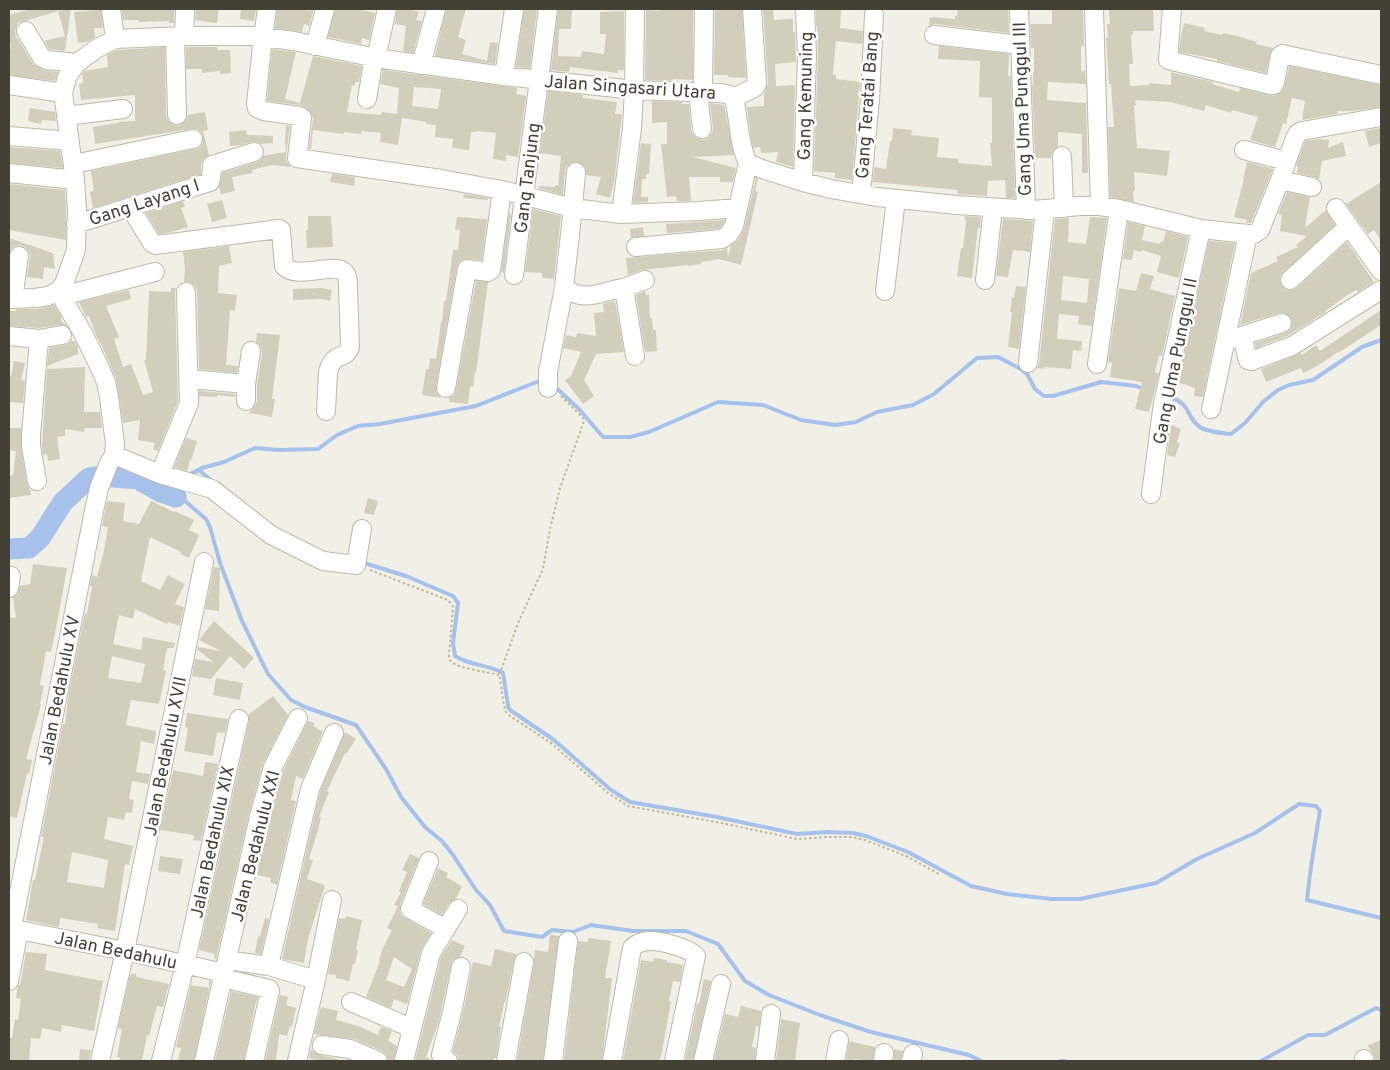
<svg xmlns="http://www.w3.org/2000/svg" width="1390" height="1070" viewBox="0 0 1390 1070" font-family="Overpass,sans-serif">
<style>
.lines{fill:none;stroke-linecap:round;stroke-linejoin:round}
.stream{stroke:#a6c1ea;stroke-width:4}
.river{stroke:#a6c1ea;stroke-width:21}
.building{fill:#d2cebc;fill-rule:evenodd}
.minor-casing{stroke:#bcb9a9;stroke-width:20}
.path{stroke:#bdb79b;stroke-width:2;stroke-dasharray:2.5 2.5;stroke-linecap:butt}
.minor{stroke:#fff;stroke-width:18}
.labels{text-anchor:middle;stroke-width:5;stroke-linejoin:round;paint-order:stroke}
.street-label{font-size:18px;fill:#434136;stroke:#fff}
</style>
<rect width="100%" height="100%" fill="#f1f0e6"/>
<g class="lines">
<!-- stream -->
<path class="stream" d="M554,386l24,22 25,29h27l19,-5 69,-30 45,3 38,15 34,5 21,-3 21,-10 36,-7 21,-11 43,-36 21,-1 21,11 8,6 8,15 9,7h9l48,-14 35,4 8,3
M1170,397c23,8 15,20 30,30 7,5 22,6 31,7l14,-11 19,-22 14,-11 11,-5 24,-5 49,-33 19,-7
M199,470l14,12
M189,478l3,-5 10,-5 22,-6 31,-14 23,2 40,-1 19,-14 21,-9 22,-2 96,-18 63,-25 4,1
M183,486l-7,11 9,4 21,18 4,8 10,36 22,58 26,53 23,26 14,7 51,18 30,44 15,28 24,30 17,14 11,14 23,35 14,15 14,26 38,6 10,-7 21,2 18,-7 42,6h53l32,13 27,37 24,14 51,20 51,17 98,23 12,6
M361,562l45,14 47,20 5,7 -5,40 2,13c15,10 33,8 48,17l5,32 1,4 4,3 41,28 57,50 19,12 87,15 80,17 31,-2 25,1 13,3 42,16 63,34 36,8 45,5h28l76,-16 41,-24 58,-26 44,-29 17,2 4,5c-5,29 -10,59 -13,89l74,18
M1060,1061h5
M1261,1061l47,-26h17l51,-27 5,2"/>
<!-- river -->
<path class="river" d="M9,549l20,-1 11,-10 23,-36 26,-24 12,-2 37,3 23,13 15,5"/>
</g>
<!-- building -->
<path class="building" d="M31,9h27v2l-40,12 -3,8 1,7 2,1 15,25 10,6 15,2 -3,9 -46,-6v-16l2,-15h-2v-29z
M67,9h4l-6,42 -16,-2 -5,-8 21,-5 -7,-25z
M95,9h6l2,19h-9l1,10 -8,4 -9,1 -4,-31 21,-2z
M122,9h52v14h-5v-2l-30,1v-2h-16z
M196,9h23l-2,14 -22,-3z
M241,9h15l-2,12 -14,-2z
M277,9h25l8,2 1,-2h3l-5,17 -5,-2 -2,8 -27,-4z
M335,9h22l18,4 -6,27 -7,-2 -1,6 -33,-7z
M397,9h10l12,3 -3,8 6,1 -9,32 -10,-2 3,-25 -11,-2z
M446,9h20l-8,28 8,3 -4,14 25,7 3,-19 8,1 -3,21 -60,-8z
M524,9h13l-7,59 -14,-1z
M558,9h14l-1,20h-12l-1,27 23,1 1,-6 22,3 2,-20h-6v-22l24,-1v59h-6v3l-48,-6 -1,5 -18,-2z
M659,9h34v71l-20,-1v2l-28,-1 1,-70 13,1z
M715,9h27l4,69 -18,-1v-2h-14z
M763,9h10l1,11 19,-1v13h2l1,30 -21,2 1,22 19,-1 -2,82 -17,-5 2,-10 -17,1 -1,-6 -7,1 -2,-9 -4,-32 17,-1v-13l4,-10z
M816,9h25l-1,19 23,3 -1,13 -26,-3 -3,34h3v4l24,3 -8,98 -17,-2v-5l-21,-2 4,-116 -1,-29h-1z
M958,9h50l1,24 -74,-9 -6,2 1,-9 25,2v-3h2z
M1052,9h31l1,37h-3v25h4l1,13 -38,-2 -1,18 39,3 2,70h-6v-39l-24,-2v15l-5,4 -2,7h-16l-3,-73h1v-13h1v-24h-3l-1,-24h22z
M1122,9h31l1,22h-21v3l-2,1 2,29h-4l1,22 19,-1v-2l22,2v-13l42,10 -1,2 27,8 1,-4 34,8 7,-3 3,-5 5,-22 92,19v22l-29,4h-14l-1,3 -35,6 3,-19 -13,-3 -6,26 -3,-1 -8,24 -25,-7 8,-23 -26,-7 -1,3 -25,-8 -2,6 -33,-9 -36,-2 1,5h-2l3,43 33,3 -3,25 -33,-4 1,19h-2l1,11 -24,-5 -2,-70h6l-3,-43h-2l-3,-46h2l-1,-14h3l-1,-14z
M1184,23l21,5 -1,3 18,4 1,-2 18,4 16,5 -1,2 17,4 -3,6 -4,19 -49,-12v-2l-38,-7 2,-16z
M939,46l70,8 -1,22h3l4,122h-9l-1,-18 -17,1 -1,15 -30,-2 1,-4 -85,-8 1,-15 12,2 4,-28h2l1,-13 19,2 -1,5 28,3 -2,19 22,2 -1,4 34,3 -2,-23h2v-45l-13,-1 1,-36 -42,-2z
M165,47l1,68 2,5 4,4 6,2 4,-2 4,-4 2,-5 17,-3 3,18 -5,1 6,24 -6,4 -2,5v10l-108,34 -3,-16 4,-1 -3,-20 104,-22 5,-2 3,-4v-6l-2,-5 -4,-3h-6l-96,15 -2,-17 25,-4v-1l17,-1v-26l-54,5 -2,-16 4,-1 -1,-9 3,-3 23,-4 -1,-12 10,-5z
M186,47h31v3h13l1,23 -11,1v-3l-18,2v-4h-16z
M272,49l24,3 -11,47 15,4 13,-47 49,10 -3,16h-4v4l-3,-1 -5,27 34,3 1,-3 15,2 2,-26 -19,-4 3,-14 134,18 -1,6 10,2 -8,61 -12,-2v6l-13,-2 3,-26 -19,-2v1h-6l-2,18 -17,-2 1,-9 -18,-2 1,-12 -10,-1v-2l-24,-4 -4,27 -18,-3 1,-9 -19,-2 -1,3 -17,-2v2l-31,-4 -2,19h-2l4,-30 -2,-6 -3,-3 -8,-5 -33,-4zM414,87l27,2 -3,20 -26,-3z
M548,91l35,4v3l34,4 -2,12h7l-8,69 -4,15 -14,-4 5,-17 -15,-2 -1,-8 -3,-3 -5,-2 -6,1 -4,3 -2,5 -2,24 -24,-7v-2l16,1v-2l3,1 3,-30 -21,-3z
M652,101l30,1v2h7l2,26 2,5 4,3 6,2 5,-2 4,-5 1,-5 -3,-25 14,2 10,50 -41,2 43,11 -3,14h-13v-5h-31l2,24h-14l-1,-5 -9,1 -6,-53h6v-22l-15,1z
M30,108l25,4 1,9 -14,-1 -1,4 -13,-3z
M286,125l4,1 -4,31 1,5 4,5 -19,-2 -20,5 1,3 -21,4 3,14 -14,3 -2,-7 3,-14 35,-11 4,-2 2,-4 23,-4 -1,-11z
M1381,128v15l-12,4 -4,-16z
M246,130l1,5 26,1v7l-13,1 -4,-2h-5l-10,3 -11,1 -1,-14z
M1320,139l9,1 -1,8 15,-6 3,14 -24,5 -3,18 -5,-2 -17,-4 1,-6 -2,-1 9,-25z
M641,143l10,1 -2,30h-3v5h-4l-1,18h7v5l-15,1z
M9,147l51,4 3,17 -54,-5z
M1247,162l26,7 -22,54h-5l1,-3 -13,-3 10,-38h-1z
M332,174l23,3 -1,9 -24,-4z
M756,178l2,1 -3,12 3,1 -17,73 -22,-6 -18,3v2l-13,2v-1l-46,5 -14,5 -2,-17 97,-8 4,-2 1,9 3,-12 7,-5 6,-11z
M1381,182v58l-7,-10 -6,4 -22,-30z
M9,184l56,6 1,19v31l-57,-10z
M1287,192l23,5 -5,31 21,-18 9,15 -52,48 -3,3v6l3,5 3,3h6l5,-2 50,-46 27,40 -16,10 -2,-2 -10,6 -21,15 1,1 -39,24 -31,12 -1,-5 30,-10 5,-3 2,-5v-5l-3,-4 -5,-3h-5l-39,12 11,-52 27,-12 -2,-4 22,-10 -2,-2 11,-9 -27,-5 2,-16 -4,-1z
M464,194l25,4 -1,2 -25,-2z
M222,200l5,18 -15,4 -5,-18z
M183,201l2,6 -4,1 7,19 -17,5 -12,2 -13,-21z
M533,209l28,7 -7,63 -12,-1v-5l-17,-1z
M509,214h2l-7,59 -3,-1z
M308,216h23l2,31 -26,1 -1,-18h2z
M965,216l16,1 -1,11h-2l-6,50 -15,-2 4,-28h2l3,-27h-1z
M457,217l30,2 -5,41 -18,-1 -5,3 -2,5 -21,119v6l6,6 -20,-3 4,-26h3l1,-11 6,1 5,-37h1l2,-21h2l7,-51h5l2,-20 -5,-1z
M1090,217l17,1 -15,108 -14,-2 1,-8 -20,-2 -2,25 25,2 -1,10 -8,-1 -2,19 -27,-2v2l-7,-1 2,-4 16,-145 14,-1 -1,24 18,2zM1063,276l26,3 -2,24 -26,-3z
M1003,219l30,2 -3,31 -17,-2 -5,27 -12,-1z
M724,220v2l-3,5 -3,2 -51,4 -1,-9z
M1128,222l17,4 -3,14 18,4 1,-3 2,1 3,-11 22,6 -9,41 -22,-6 4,-16 -19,-6 -1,2 -7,-2 -2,10 -9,-1z
M643,227l1,9 -13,2 -1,-9z
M9,238l44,15 2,16 -11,-2 -1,12 -16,-2 3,-20 -1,-5 -4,-5 -5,-2 -5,1 -4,3 -2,5z
M1209,241l26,2 -32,154 -9,-1 1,-8 -17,-6z
M229,246l3,17 -13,3 -1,27 19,2 -2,16 -5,-1 -4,55 12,1 -1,7 -38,-4 -2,-78 -2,-5 -4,-3 -7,-1 1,-14 -2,-16z
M1141,273l13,3 -4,13 25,7 -13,60 -3,-1 -4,17 4,2 -10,38 -14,-3 7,-27 -32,-5 2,-14 -4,-1 11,-74 17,3z
M476,281l12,1 -12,91 -1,-1 -2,15 -3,-1 -2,18 -19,-2v-4h-1l6,-3 2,-5z
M1016,286l10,1 -7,62 -11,-2 4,-35h-2l2,-15 2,1z
M171,288h5l-1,4 3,109 -20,50 -5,-2 2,-6 -17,-3 2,-20 -17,3 -7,-45 -15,-34 -5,-9 -7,-19 -3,1 -7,-15 50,-12 2,9 -25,7 13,31 -5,2 9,28 8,-3 12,31 10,-3 -9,-32h2l3,-69 22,1z
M322,288l10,2 -2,11 -8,-2 -29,1v-11z
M645,291l1,4h3l1,23h2l1,12h3l1,21 -12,1 -9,-57z
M615,301l9,51 -28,2 -12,26 10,16 -11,8 -18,-24 6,-4 10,-24 -18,-4 3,-13 10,2 1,-4 19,3 -2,-23 10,-1 -1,-8z
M54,305l7,11 1,7h2l2,2h-6l-21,3 -30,-2v-15h7v-2h21z
M1381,310v15l-43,28v-1l-24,16 -11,5 -2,-5 -35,14 -5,-13 40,-16 1,2 14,-10 4,6z
M257,333l23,2 -8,64h3l-3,18 -23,-4 1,-2 5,-4 2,-6v-16l5,-32 -1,-6 -5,-5z
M72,339v2h3l3,5v8l-31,12 2,-18 15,-3 5,-2z
M14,361l11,2 -4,17h4l-2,23 -14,-1v-26h2z
M85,367l-1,45h16l2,16h-17l-1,4 -19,-3v7l-8,1 3,22 -12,2 -1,-7 -4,1 -1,-10 5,-76z
M199,391l36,3v3l-18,-2v2l-18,-1z
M1171,425l10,4 -4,13 3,1 -5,14 -8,-2z
M9,428h12v20l6,35 3,6 1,6 -22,3v-22l4,-1 3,-24 -7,-1z
M186,438l11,3 -6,20 -1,-1 -3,11 -13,-4z
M368,498l10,3 -4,14 -10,-2z
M107,501l18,2 -2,18 16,3 12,-23 23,11 1,-1 19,9 -5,10 10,5 -10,23 -8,-4v-2l-31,-15 -9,44 19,9 8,-15 17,9 -10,20 9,3 -4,19 -12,-4 -1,2 -32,-15 -2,10 -14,-4 -6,29 28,6 2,-13 32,6 -1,5h-7l-4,22 3,1 -7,33 -28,-4 -5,25 30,6 -2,13 -13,-3 -5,31 14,2 -2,10 -16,-3 -3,18 5,1 -2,13 -6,-1 -2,8 -16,-3 -4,22 29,7 -4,19 -4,-1 -10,67 -18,-3 1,-4 -38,-6 -1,9 -33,-7 7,-40h2l4,-19 5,-24h-3l3,-15 19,-98h2l4,-32 16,-79 2,1 5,-28h-2l2,-11 5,2 7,-27 4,-23 -6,-1zM112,656l33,8 -4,19 -33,-5zM72,852l36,8 -4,28 -37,-6z
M33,564l34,4 -10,55 -6,29 -5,-1 -6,34 4,1 -4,18 1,1 -15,54 6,1 -3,14 -2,-1 -10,45 -8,-2v-199l7,1 -3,-20 4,-4 3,-8 10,-2z
M214,567l6,1 -1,43 -14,-2z
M214,621l40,37 -10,11 -14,-13 -19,23 -19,-3 3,-17 18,3 -16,-13 1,-2 23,4 -22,-11z
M216,678l27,5 -3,17 -27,-5z
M273,696l15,19 -25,49 -14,50 -33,145h-2l1,-5 -16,-4 50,-229 -1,-6z
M187,713l41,6 -3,14 -8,-1 -4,24 -29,-5 4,-23 -3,-1z
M308,721l7,2 -2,3 4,2v1l6,2 -20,48 -7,-3 -5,24 5,1 -19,84 -7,-3 1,-4 -14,-3 12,-55 14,-49z
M345,732l11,7 -10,15 -1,-1 -18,38 2,1 -10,25h2l-3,13 -9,29 4,1 -6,19 18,6 -17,54 -4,24 -18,-3 -4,-1 38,-167z
M205,762l13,2 -17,77 -8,-1 1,-5 -34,-5 13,-60 30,6z
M410,854l9,4 -19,47v6l1,4 4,3 26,15 -10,17 -14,54 -13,-5 -3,9 -25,-11 14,-36 -1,-1 4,-12 9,-18 -5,-2 11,-22 -4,-1 7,-13 -2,-1 8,-19 -5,-2zM394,957l18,12 -8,18 -18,-7z
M160,856l23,3 -3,15 -22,-3z
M438,868l10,5 -2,4 16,9 -6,13 -7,4 -7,12 -19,-11z
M346,916l16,4 -6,30h2l-3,14h-2l-4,17 -13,-3v-3l-8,-1 11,-56 6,1z
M265,918l4,1 -8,35 -6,-1 3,-17 2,1z
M550,935l9,1 -16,125 -26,-1 17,-96v-6l1,-8 13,2z
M588,938l23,3 -6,37h7l-10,83h-38l14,-120 10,1z
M452,940l13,6 -5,11 -7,3 -2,5 -12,56 -13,36 7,4h-18l26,-104z
M495,949l22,5 -3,6 -8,40 -2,4 -5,23h2l-5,31h-2l-1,3 -35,-1v-3l-5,-6 12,-47 8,-42 18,4z
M26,952l21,2 -2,16 58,11 -9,50 -32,-6 -1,7 -19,-4 -2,11 -9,-1 -2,23h-20v-23h3l3,-19 3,1 3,-21 -5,-1 2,-13h2z
M654,958l13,2v2l16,3 -3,17 -7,-1 -4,20 2,1 -10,55h-1v4h-37l18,-101 12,2z
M135,973l2,4 32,7 -6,23 -6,-1 -8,30 -2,-1 -5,26h-23l1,-4h-3l5,-28 -4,-1 12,-53z
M704,979l7,2 -18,80h-8l10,-47 2,-11 2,1z
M209,981h2l-17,80h-16l3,-13 -5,-1 15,-62 18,3z
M231,991l27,6 -1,4h-1l-12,60h-29z
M280,995l8,2 -2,8 10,3 -4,19 -2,-1 -3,10 -8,-2 -3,27h-11z
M741,1006l20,5 -2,16 -3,-1 -4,21 4,1 -1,13h-41l11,-47 13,3z
M321,1007l17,4 -2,9 22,6 20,9 3,-8 11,4 -4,10 9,5 -3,15h-6l-1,-6 -5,-4 -28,-12 -40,-5z
M781,1019l19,4 -5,38h-19z
M1381,1040v21h-6l-2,-7 -3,-4 -2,-5z
M849,1041l26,6 -2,14 -18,-2 -1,2h-8z
M80,1049l11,1 -2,11h-10z
M311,1049l9,6 18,4 -1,2h-18l-10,-3z
M894,1049l9,2 -2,10h-7z"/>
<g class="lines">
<defs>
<path id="minor" d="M111,9l4,30
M267,9l-4,27 -7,68 1,4 7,3 35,5 3,2 -5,40 144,21 61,11 71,18 -9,79 -16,85v16
M1019,9l7,201
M1094,9l6,197
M1172,9l-4,51 103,25h3l1,-3 5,-26 2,-2 99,21
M26,31l16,27 5,2 30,3
M934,35l86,10
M184,36l1,-27
M175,37l2,78
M315,46l10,-37
M376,58l11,-49
M421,65l15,-56
M504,76l10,-67
M9,85l54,8
M698,92l4,37
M703,92l1,-83
M733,98l21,-10 3,-4 -5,-75
M367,99l7,-42
M66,116l57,-7
M9,136l61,5
M1244,150l42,11
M1062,156l2,52
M74,164l119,-25
M576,172l-3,36 48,6 78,-3 39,-3
M9,173l66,7
M1280,180l32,7
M803,182l4,-127 -2,-46
M861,194l9,-94 4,-85
M130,207l22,36 4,2 123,-16 2,1v1l3,35c11,14 49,-3 59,5 5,4 5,10 5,16l2,60c-4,11 -10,7 -16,13 -3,3 -5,8 -6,12l-2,39
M1336,208l45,63
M621,214l11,-86 2,-38 1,-81
M76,224l134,-42 1,-3 1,-14 42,-13
M636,247l86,-8 7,-5 5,-8 14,-63
M514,275l34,-266
M985,280l8,-72
M1290,280l59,-54
M564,287c20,17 37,4 60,1l11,68
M624,288l21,-8
M885,291l11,-92
M62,296l93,-24
M9,299l26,-1 13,-2 10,-5 6,-7 12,-34 1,-41 -2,-29 -12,-87 4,-16 10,-14 19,-14 19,-10 69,-3h71l39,5 82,17 128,18 130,14 87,3 9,2 3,3 2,5c4,19 4,42 13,60l14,6 41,13 28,7 46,8 80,8 77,5 46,-4h20l19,3 82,20 47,5h6l6,-4 20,-50 15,-42 3,-5 4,-2 79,-14
M13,299l6,-43
M9,336l30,3 23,-4
M1242,336l6,24 3,1 41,-15 89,-56
M1232,339l50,-16
M1028,363l17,-153
M1097,364l22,-155
M189,379l57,5
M446,388l21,-119 21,3 3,-2 11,-80
M246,401v-17l5,-33
M1211,409l37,-175
M114,455l46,19 52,15 59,46 52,26 33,4 6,-36
M160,474l29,-71 -3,-111
M37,481l-6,-35v-11l8,-96
M1151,494l12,-91 38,-174
M9,588l2,-12
M429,861l-19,48 36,20
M9,928l116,23 99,22
M12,928l82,-417 5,-23 10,-25 5,-8 1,-11 -6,-47 -3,-15 -6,-14 -17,-35 -25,-42
M227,960l42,6 47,14
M269,966l41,-177 24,-56
M223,978l46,11 1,2 -16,70
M9,981l10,-51
M351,1002l60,26
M322,1045l28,4 28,12
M1364,1059v2
M100,1061l25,-110 79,-389
M161,1061l24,-96 34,-157 20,-89
M204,1061l55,-244 14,-50 25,-49
M297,1061l19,-81 16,-80
M404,1061l27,-108 27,-44
M448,1061l-7,-6 12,-47 8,-41
M506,1061l18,-99
M553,1061l15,-120
M612,1061l20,-113c5,-5 11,-7 18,-7 12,0 39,7 46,15l-22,105
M703,1061l18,-77
M765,1061l6,-47
M835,1061l4,-21
M883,1061l1,-8
M911,1061l2,-7"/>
</defs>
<!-- minor casing -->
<use href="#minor" class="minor-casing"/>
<!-- path -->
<path class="path" d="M561,396l22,22 1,3 -24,67 -10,41 -7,40 -25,54 -16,45 -3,5 6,38 5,5 41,27 57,50 20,13 88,16 81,17 31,-2h24l13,3 41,16 35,19
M370,570l78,30 5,7 -4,49c1,4 1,5 4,7 9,6 35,9 46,12"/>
<!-- minor -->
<use href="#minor" class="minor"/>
</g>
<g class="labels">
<!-- street labels -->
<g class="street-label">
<text transform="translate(630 87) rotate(4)" y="6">Jalan Singasari Utara</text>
<text transform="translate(805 96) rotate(-89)" y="6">Gang Kemuning</text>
<text transform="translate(867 105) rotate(-86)" y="6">Gang Teratai Bang</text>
<text transform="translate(1022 109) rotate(-92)" y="6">Gang Uma Punggul III</text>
<text transform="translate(527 178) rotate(-83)" y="6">Gang Tanjung</text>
<text transform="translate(144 202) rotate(-18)" y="6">Gang Layang I</text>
<text transform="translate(1175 361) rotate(-79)" y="6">Gang Uma Punggul II</text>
<text transform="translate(59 690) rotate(-79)" y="6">Jalan Bedahulu XV</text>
<text transform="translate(165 756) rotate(-79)" y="6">Jalan Bedahulu XVII</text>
<text transform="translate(212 842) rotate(-78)" y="6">Jalan Bedahulu XIX</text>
<text transform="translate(255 846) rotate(-76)" y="6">Jalan Bedahulu XXI</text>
<text transform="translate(116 950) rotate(12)" y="6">Jalan Bedahulu</text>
</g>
</g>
<!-- border -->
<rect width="1390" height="1070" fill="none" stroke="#434136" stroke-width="20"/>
</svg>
